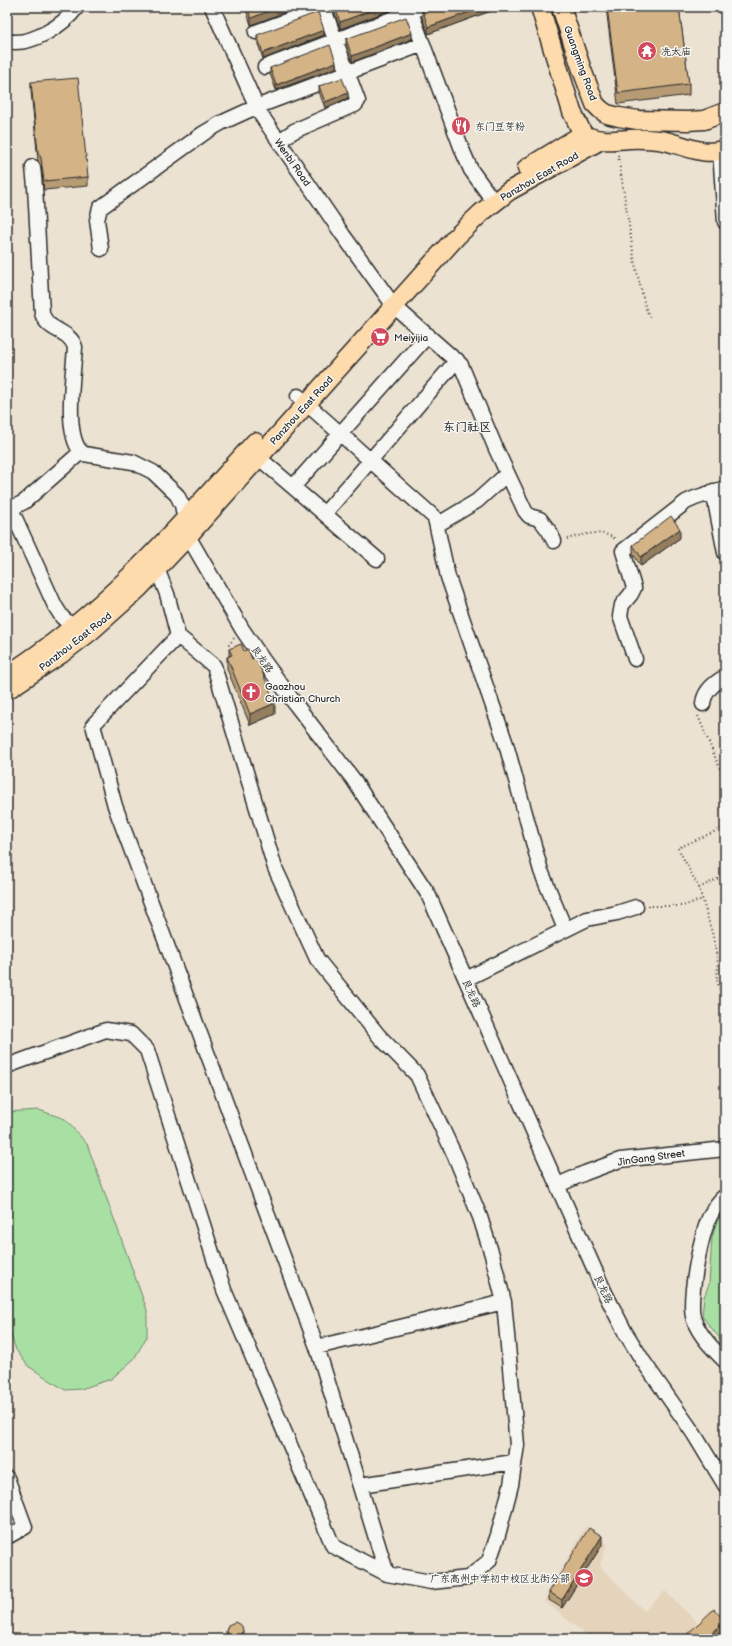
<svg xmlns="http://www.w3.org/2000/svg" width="732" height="1646" viewBox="0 0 732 1646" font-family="'Balsamiq Sans','LXGW WenKai TC',sans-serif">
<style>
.built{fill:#e5d4bc}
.green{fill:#a8e0a4;stroke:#6a8668}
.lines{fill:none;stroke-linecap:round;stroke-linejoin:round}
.minor-casing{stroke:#2b2b2b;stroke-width:17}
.major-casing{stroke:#2b2b2b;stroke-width:21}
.path{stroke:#2b2b2b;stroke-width:2;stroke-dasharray:1 3;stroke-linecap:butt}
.minor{stroke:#f6f6f2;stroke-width:14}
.major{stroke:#fedbac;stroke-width:18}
.wall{fill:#b69b74;stroke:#2b2b2b}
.shaded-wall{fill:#947e5e;stroke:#2b2b2b}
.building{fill:#d4b487;stroke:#2b2b2b}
.labels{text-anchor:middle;stroke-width:3;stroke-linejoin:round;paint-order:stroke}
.poi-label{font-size:10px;fill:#2b2b2b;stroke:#f6f6f2;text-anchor:start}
.street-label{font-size:10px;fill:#2b2b2b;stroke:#f6f6f2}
.quarter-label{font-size:12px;font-weight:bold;fill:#2b2b2b;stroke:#f6f6f2}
</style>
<rect width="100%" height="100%" fill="#ece2d2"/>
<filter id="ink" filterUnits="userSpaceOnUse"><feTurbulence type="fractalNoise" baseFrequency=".025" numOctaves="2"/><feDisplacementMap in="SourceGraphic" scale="8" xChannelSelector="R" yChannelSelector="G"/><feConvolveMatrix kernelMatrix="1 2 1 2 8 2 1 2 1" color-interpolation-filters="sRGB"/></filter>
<g filter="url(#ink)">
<!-- built -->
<path class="built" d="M586,1526l21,18 -7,22 44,45 21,-20 34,33 12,-12 14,14v9l-4,4h-133l1,-2 -45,-36z"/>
<!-- green -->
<path class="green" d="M39,1110l26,9 22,25 60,166v26l-13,23 -23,20 -30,10 -16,1 -37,-24 -12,-16 -9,-27v-211z
M725,1207v138l-23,-29 2,-19 5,-13 3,-46 4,-14z"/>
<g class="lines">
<defs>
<path id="minor" d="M212,7l47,105 84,123 51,71 67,59 35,84 29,62 4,5 11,3 9,12 5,10
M409,7l54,145 8,18 23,32
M256,32l68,-25
M7,41c23,6 57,-16 70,-34
M265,67l158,-60
M279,141l15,-10 55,-24 6,-2 3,-4 -35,-94
M720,151l5,71
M33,167l2,20 7,126c5,19 27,16 33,34 -1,23 -13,93 9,107l49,8 20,10 24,23 5,10 6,31 54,93 21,31 33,45 57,74 75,115 177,399 20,39 18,29 51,73 31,51
M101,249l-4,-29 3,-12 104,-75 17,-10 35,-16 167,-63
M298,396l137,122 13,59 58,167 35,127 24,58
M251,451l126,108
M293,487l135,-152
M713,491l12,62
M7,506l7,1 10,-5 57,-50
M10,507l45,99 7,11 18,17
M325,513l132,-153
M437,525l40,-24 30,-27
M154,561l13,33 11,42 -85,89 22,81 202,541 70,227 44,8 37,-4 21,-17 9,-26 13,-50 6,-40 -13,-143 -12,-47 -12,-38 -25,-61 -38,-81 -38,-39 -62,-77 -42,-91 -61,-202 -36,-30
M635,659l-15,-43 2,-11 9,-11 3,-6 -11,-37 63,-49 9,-4 30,-10
M703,704c1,-13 11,-21 22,-27
M466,979l121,-60 30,-6 19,-6
M7,1066l99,-36 25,4 16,16 77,240 109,256 54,28
M558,1185l27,-12 35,-13 105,-11
M725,1196c-7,5 -12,14 -16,22 -8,19 -22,83 -15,102 5,15 20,30 31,41
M317,1347l187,-45
M7,1478l18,49 -18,10
M360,1485l154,-23"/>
<path id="major" d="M540,7l32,105 11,22
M561,7l21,63 13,34 6,6 6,4 12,3 19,3 50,1 16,-1 21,-8
M589,137c13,5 26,3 40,2 9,-1 20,0 30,1 23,3 44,18 66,9
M527,168l56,-34
M7,675c98,-62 172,-148 248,-233
M7,690l54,-36 30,-23 47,-42 50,-53 268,-299 25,-24 28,-22 92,-51"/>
</defs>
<!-- minor casing -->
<use href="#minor" class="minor-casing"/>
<!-- major casing -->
<use href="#major" class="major-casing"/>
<!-- path -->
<path class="path" d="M618,155l17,109 10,42 5,13
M567,539c14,-4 37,-11 49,1
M231,649l-2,-4 5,-7
M698,716l27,65
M725,875l-26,13 14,48 5,27 -1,17 8,27
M699,888l-21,-40 47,-21
M648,906h35l20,-7"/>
<!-- minor -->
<use href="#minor" class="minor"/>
<!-- major -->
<use href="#major" class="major"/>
</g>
<!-- wall -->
<path class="wall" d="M245,7h54l-48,18z
M333,7h66l-59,22z
M606,7h73l10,77v11l-71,9z
M426,8h73l-71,26 -6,-17v-8z
M257,35h67l-61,24 -6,-18z
M346,39h66l-60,23 -6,-17z
M270,68h66l-60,22 -6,-16z
M31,82l57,95v9l-44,4 -3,-24 -3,-5 -7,-70z
M319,86l29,12 -23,10 -6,-16z
M680,538l-39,28 -8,-12v-9z
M229,649l15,2 31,63 -25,11 -23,-56v-12l2,-1z
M602,1545l-40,63 -13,-8v-8z
M226,1631l17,6 -1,2h-15l-1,-2z"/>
<!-- shaded-wall -->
<path class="shaded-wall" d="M280,7h19l-48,18v-7z
M380,7h19l-59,22v-7z
M483,7h16v1l-71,26v-7z
M324,30v5l-61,24v-6z
M412,33v6l-60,23v-6z
M336,62v6l-60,22v-5z
M348,93v5l-23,10v-6z
M680,529v9l-39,28v-9z
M275,703v11l-25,11v-11z
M602,1536v9l-40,63v-8z
M725,1621v9l-10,9h-9z
M243,1631v6l-1,2h-4z"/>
<!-- building -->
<path class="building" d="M247,7h33l-29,11z
M335,7h45l-40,15z
M427,7h56l-55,20 -6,-18z
M607,7h72l10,77 -71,9z
M318,12l6,18 -61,23 -6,-18z
M406,17l6,16 -60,23 -6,-17z
M330,45l6,17 -60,23 -6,-17z
M78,78l10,99 -44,4 -3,-23 -3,-6 -7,-70z
M342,78l6,15 -23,9 -6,-16z
M671,516l9,13 -39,28 -8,-12z
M241,644l3,7 4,-2 4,10 4,-2 19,46 -25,11 -23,-57 5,-2 -3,-6z
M589,1528l13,8 -40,64 -13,-8z
M714,1609l11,12 -19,18h-24z
M235,1622l7,4 1,5 -5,7 -5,1 -5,-3 -2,-5 2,-6z
M590,1635l6,4h-10z"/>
</g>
<!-- icons -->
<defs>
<symbol id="temple-disc" viewBox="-11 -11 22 22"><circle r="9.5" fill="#d1495b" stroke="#f6f6f2"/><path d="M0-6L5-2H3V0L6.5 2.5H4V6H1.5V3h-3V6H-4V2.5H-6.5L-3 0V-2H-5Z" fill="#fff"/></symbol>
<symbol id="restaurant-disc" viewBox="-11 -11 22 22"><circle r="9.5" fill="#d1495b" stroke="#f6f6f2"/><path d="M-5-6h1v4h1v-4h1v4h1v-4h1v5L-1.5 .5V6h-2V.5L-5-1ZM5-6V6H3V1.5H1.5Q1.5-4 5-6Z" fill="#fff"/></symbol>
<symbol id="supermarket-disc" viewBox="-11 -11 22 22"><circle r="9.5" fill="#d1495b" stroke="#f6f6f2"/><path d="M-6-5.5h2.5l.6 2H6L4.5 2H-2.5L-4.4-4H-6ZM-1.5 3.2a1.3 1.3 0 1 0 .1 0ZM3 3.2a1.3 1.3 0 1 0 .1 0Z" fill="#fff"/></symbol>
<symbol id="church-disc" viewBox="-11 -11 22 22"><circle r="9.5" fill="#d1495b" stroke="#f6f6f2"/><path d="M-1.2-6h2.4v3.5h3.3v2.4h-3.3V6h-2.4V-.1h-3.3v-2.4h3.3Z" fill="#fff"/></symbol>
<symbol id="school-disc" viewBox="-11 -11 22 22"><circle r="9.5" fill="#d1495b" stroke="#f6f6f2"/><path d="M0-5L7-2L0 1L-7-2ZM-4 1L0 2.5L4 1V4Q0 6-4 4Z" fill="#fff"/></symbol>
</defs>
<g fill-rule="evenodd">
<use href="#temple-disc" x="636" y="40" width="22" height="22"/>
<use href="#restaurant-disc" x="450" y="115" width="22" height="22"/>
<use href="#supermarket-disc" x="369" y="326" width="22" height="22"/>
<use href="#church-disc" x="240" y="681" width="22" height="22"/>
<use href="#school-disc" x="573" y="1567" width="22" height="22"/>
</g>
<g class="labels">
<!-- poi labels -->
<g class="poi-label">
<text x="661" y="55">冼太庙</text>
<text x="475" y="130">东门豆芽粉</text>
<text x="394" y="341">Meiyijia</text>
<text x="265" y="690">Gaozhou<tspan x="265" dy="12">Christian Church</tspan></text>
<text x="570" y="1582" text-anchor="end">广东高州中学初中校区北街分部</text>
</g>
<!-- street labels -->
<g class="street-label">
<text transform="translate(581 63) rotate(70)" y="4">Guangming Road</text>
<text transform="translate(293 162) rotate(55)" y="4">Wenbi Road</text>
<text transform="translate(539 176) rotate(-30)" y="4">Panzhou East Road</text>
<text transform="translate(301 410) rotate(-48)" y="4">Panzhou East Road</text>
<text transform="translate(75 641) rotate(-38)" y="4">Panzhou East Road</text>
<text transform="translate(263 659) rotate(55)" y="4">艮龙路</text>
<text transform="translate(472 993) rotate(66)" y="4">艮龙路</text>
<text transform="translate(651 1157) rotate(-8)" y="4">JinGang Street</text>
<text transform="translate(604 1289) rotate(65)" y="4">艮龙路</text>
</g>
<!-- quarter labels -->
<g class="quarter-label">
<text x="467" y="431">东门社区</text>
</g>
</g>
<!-- margin -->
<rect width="732" height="1646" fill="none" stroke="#f6f6f2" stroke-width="24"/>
<rect x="12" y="12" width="708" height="1622" fill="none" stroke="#2b2b2b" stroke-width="1.5" filter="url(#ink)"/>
</svg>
